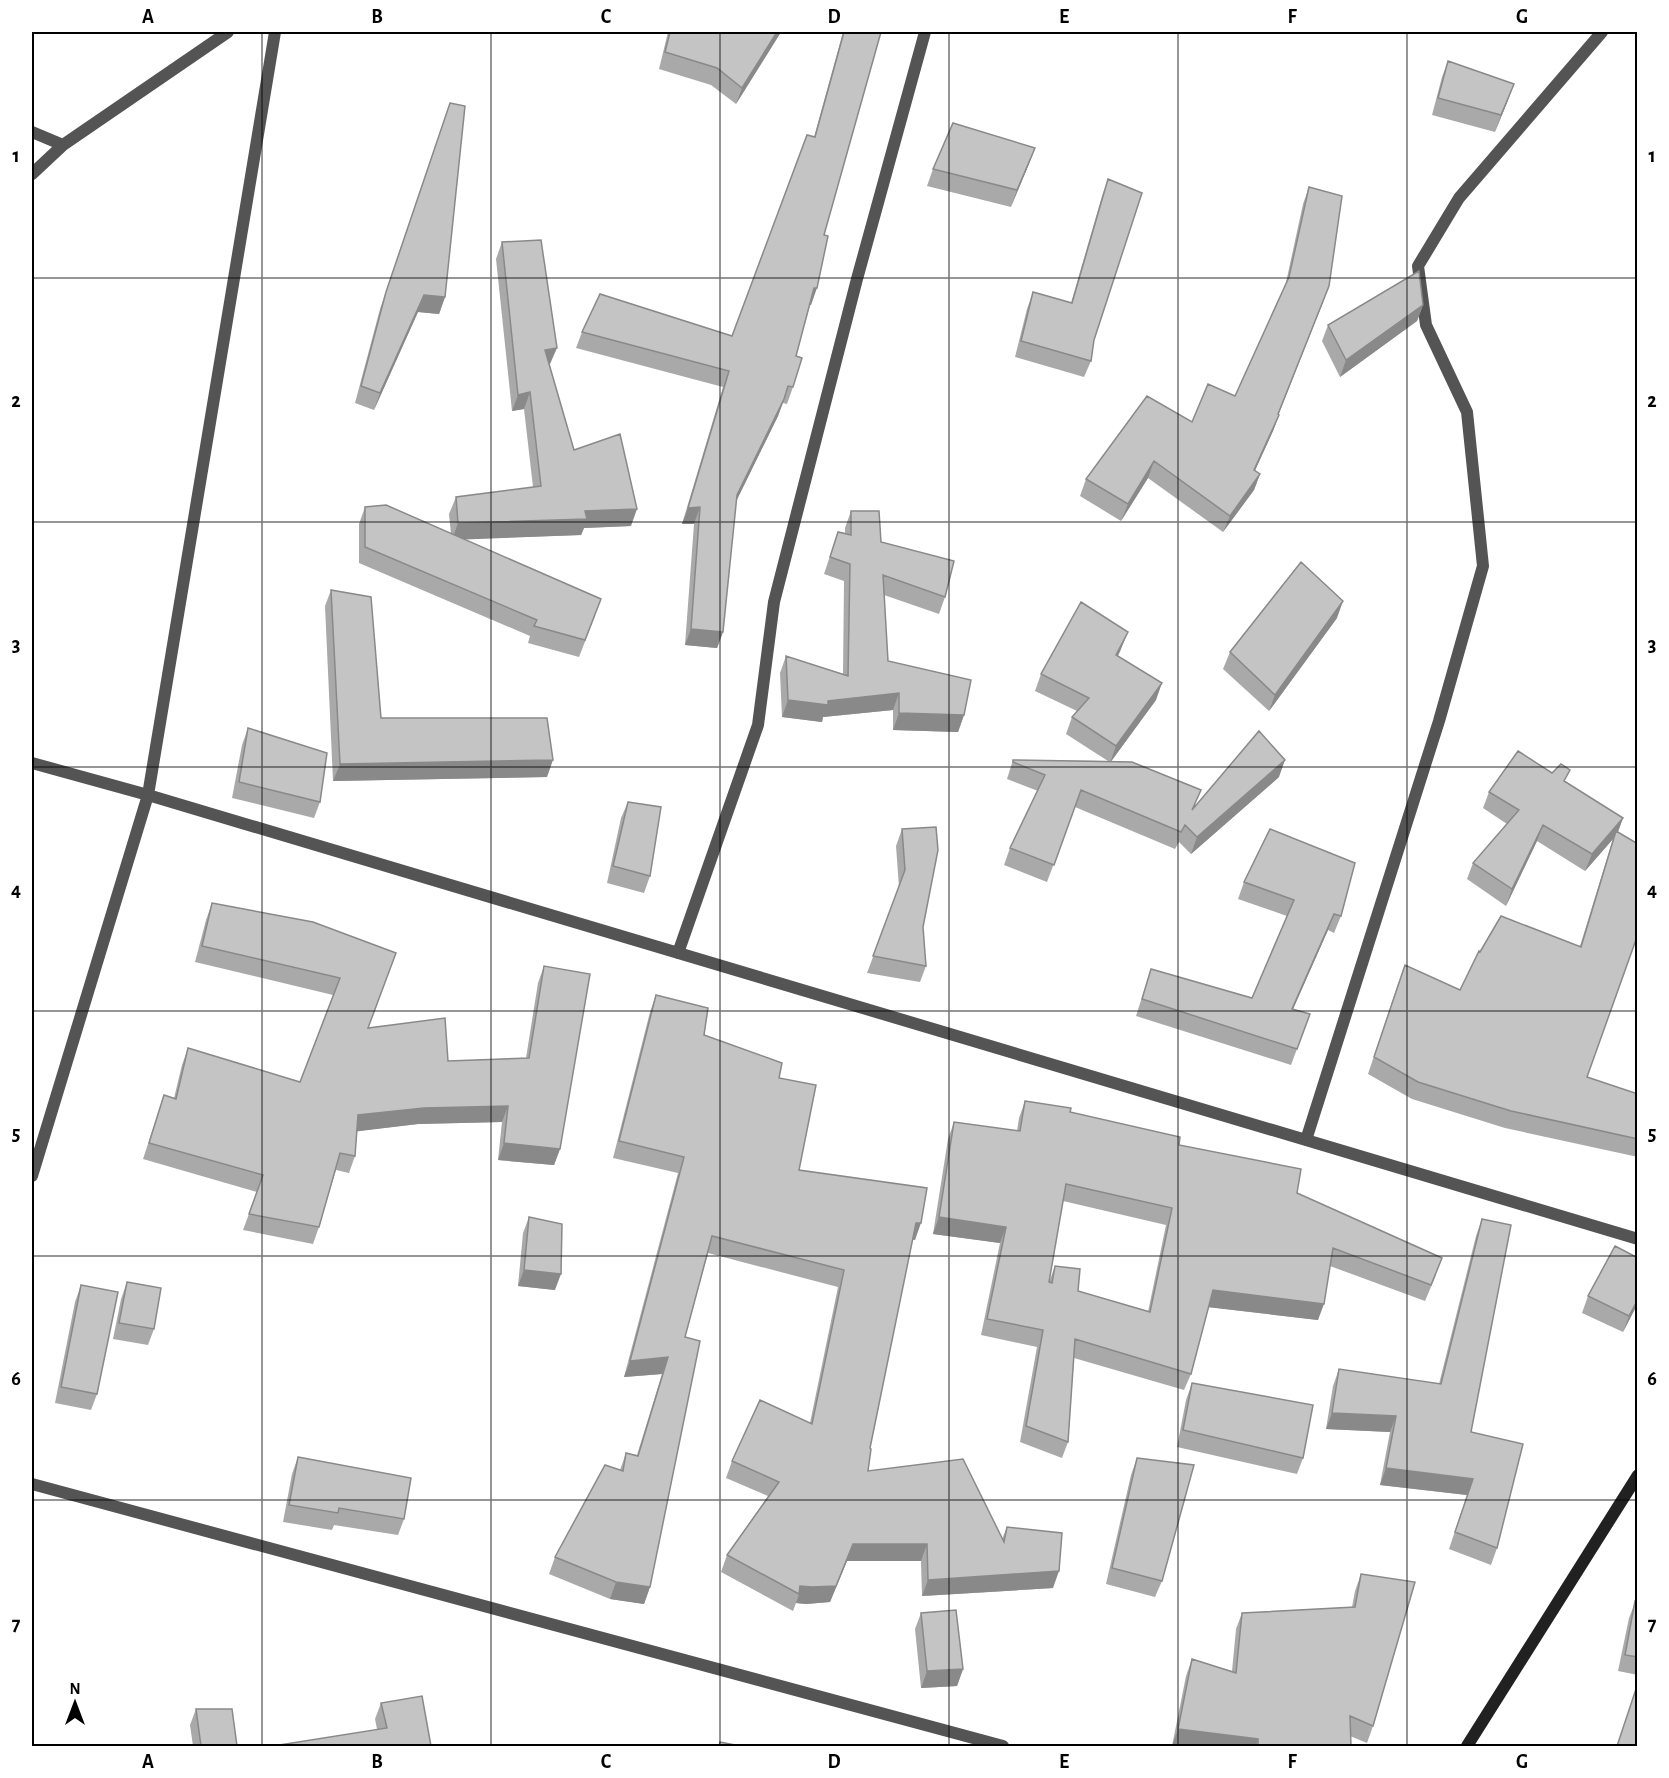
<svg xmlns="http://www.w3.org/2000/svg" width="1669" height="1778" viewBox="0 0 1669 1778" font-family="'Alegreya Sans',sans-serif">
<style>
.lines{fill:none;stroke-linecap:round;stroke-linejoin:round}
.minor{stroke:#545454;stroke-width:12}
.secondary{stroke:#212121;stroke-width:12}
.wall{fill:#a9a9a9;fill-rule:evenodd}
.shaded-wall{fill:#898989}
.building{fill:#c4c4c4;stroke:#898989;stroke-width:1.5;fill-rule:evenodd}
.grid{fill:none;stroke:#000;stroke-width:1.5;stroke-opacity:0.55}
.neatline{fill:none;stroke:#000;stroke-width:2}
.grid-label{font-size:20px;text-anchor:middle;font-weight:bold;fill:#000}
</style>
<rect width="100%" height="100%" fill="#fff"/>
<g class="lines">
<!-- minor -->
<path class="minor" d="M32,132l31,13
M32,174l31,-29 165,-113
M32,763l116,32 1490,444
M678,953l80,-228 16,-123 83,-323 68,-247
M1306,1140l133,-419 44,-155 -16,-154 -41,-87 -8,-59 41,-68 143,-166
M32,1176l116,-381 127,-763
M32,1484l971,262"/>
<!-- secondary -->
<path class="secondary" d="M1467,1746l171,-271"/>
</g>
<!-- wall -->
<path class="wall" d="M668,32h113l-45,72 -25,-19 -52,-16z
M843,32h38l-57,203 -13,70h-1l-14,51 -3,31 -6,17 -4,-1 -5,13 -42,85 -13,131 -6,16 -32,-3 9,-121h-12l41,-137 -147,-39 6,-16 150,4 82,-199z
M1448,61l60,39 -13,32 -63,-17 10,-38z
M444,120l1,177 -6,17 -21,-2 -44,98 -19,-7 25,-94z
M1035,148l-24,59 -84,-21 6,-17z
M1108,179l-14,161 -3,21 -7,16 -69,-20 12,-48 6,-17 38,11 31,-107z
M1309,187l14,115 -45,112 1,1 -6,16 -18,39 5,4 -6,16 -31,42 -75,-54 -27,43 -41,-25 6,-17 106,-57 43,-26 50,-109 18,-83z
M502,242l48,122 -1,1 25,85 57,76 -47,2 -3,7 -117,4 131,77 -16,41 -51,-14 2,-7 -171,-73v-39l6,-17 86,27 -2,-20 7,-17 77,-10 -9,-78 -12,2 -16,-152z
M1423,305l-6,16 -77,56 -18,-36 6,-16z
M851,511l30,31 64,55 -6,17 -55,-19 4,66 76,54 -6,17 -65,-2v-20l-70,7 -1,5 -40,-5 -2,-44 6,-17 57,18 1,-93 -20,-7 14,-42 7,1v-5z
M331,590l50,128 166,59 -214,4 -8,-175z
M1337,618l-68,93 -46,-42 7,-17z
M1121,649l-3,7 38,44 -45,61 85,44 83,-28 -88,77 -12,-12 -4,7 -100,-42 -28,75 -43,-17 6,-17 28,-57 -31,-12 6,-19 95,1 -42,-27 6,-17 5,-6 -42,-20 6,-17z
M248,728l72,74 -6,16 -82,-20 10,-53z
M1565,781l58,37 -5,14 -31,245 51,17v63l-133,-29 -93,-29 -44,-25 31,-93 61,9 20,-38 100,-6 33,-107 -28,32 -48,-30 -31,65 -39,-27 6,-16 34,-39 -24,-16 6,-16z
M628,802l22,74 -6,17 -37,-10 14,-65z
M902,829l21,98 3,39 -6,16 -53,-9 32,-86 -3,-41z
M1244,882l97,34 -7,17 -6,-3 -35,79 17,5 -19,51 -155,-49 15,-47 101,29 35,-82 -49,-17z
M212,903l101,19 55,106 80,33 78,-3 12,-75 6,-17 16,183 -6,16 -56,-5 4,-38 -84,2 -61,7 -2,25 -6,17 -13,-3 -17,57 -6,17 -70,-14 14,-38 -114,-33 21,-64 10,3 8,-33 6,-17 112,34 33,-87 -138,-33 11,-42z
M656,995l48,40 75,43 20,92 116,70h-3l-42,208 -2,23 134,68 5,-12 46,61 -131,8 -1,-35h-74l-17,41 -24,2 -10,-1 -3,8 -72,-39 6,-17 41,-59 -42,-18 6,-17 78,-38 28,-136 -130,-34 -23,84 -35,250 -6,17 -34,-5 -61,-25 6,-17 65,-87 6,-17 11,2 25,-81 -38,3 54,-204 -65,-15 37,-146z
M1025,1101l45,11 109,33 118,48 139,82 -11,26 -95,-35 -12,54 -110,-13 -17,67 -7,16 -110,-32 -6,84 -6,16 -42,-16 17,-95 -56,-12 19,-92 -67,-9 15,-95 6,-17 63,9 2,-13zM1063,1201l103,24 -18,87 -70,-21 -23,-25 -6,16z
M529,1217l26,73 -37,-4 5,-53z
M1482,1219l-11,213 26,116 -6,17 -42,-16 18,-54 -87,-10 10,-53 -64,-3 7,-43 6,-17 100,15 37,-148z
M1638,1258v45l-15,29 -41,-19 6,-17z
M127,1282l27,47 -6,16 -35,-6 8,-40z
M81,1285l16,109 -6,16 -36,-7 20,-101z
M1192,1383l111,75 -6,16 -120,-27 9,-47z
M298,1457l106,62 -6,16 -64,-10 -2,5 -49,-8 9,-48z
M1137,1458l25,123 -7,16 -49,-13 25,-109z
M1361,1574l12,152 -6,17 -17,-7 1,10h-179l14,-70 6,-17 40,12 4,-42 6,-16 110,-6 3,-16z
M1638,1595v80l-20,-4 11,-53z
M921,1613l42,56 -6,17 -36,2 -6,-59z
M381,1703l50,43 -54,-17 -2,-10z
M196,1709l41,37h-44l-3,-21z"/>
<!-- shaded-wall -->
<path class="shaded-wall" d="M777,32h4l-45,72 6,-16z
M1514,84l-6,16 -13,32 6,-17z
M1035,148l-6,16 -18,43 6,-17z
M1329,286l-6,16 -51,129 6,-17z
M814,288h3l-6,17h-3z
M424,295l21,2 -6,17 -21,-2 -44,98 6,-17z
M1423,305l-6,16 -77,56 6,-17z
M557,348l-7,16 -11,3 6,-17z
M530,392l-6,17 -12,2 6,-16z
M784,399l-6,17 -47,96 6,-17z
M1279,415l-6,16 -25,55 6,-16z
M1154,461l-6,17 -27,43 7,-17z
M1260,474l-6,16 -31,42 7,-16z
M700,507l-6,17h-12l6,-16z
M637,509l-6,17 -47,2 -3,7 -129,5 6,-17 127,-12z
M1343,601l-6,17 -68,93 6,-16z
M691,629l32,3 -6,16 -32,-3z
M1128,632l-7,17 -11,23 6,-17z
M1162,683l-6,17 -46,63 6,-17z
M899,693l-6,17 -70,7 -1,5 -40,-5 6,-17 40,1z
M899,713l65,2 -6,17 -65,-2z
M553,760l-6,17 -214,4 7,-17z
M1285,760l-6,17 -88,77 6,-17z
M1623,818l-6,16 -1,-3 -3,8 -28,32 7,-17z
M1543,825l-6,16 -31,65 6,-17z
M1334,914l-6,16 -42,95 6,-16z
M508,1106l-6,16 -84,2 -66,8 6,-17 66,-7z
M504,1143l56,6 -6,16 -56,-5z
M939,1217l67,10 -6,16 -67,-9z
M916,1223h5l-6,17 -5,-1z
M524,1270l37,4 -6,16 -37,-4z
M1213,1290l111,14 -6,16 -111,-13z
M1638,1299v4l-15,29 6,-16z
M668,1357l-6,17 -38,3 6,-16z
M1332,1413l64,3 -6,16 -64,-3z
M1386,1468l87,11 -6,16 -87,-10z
M853,1544h74l-6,17h-74l-17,41 -24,2 -10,-1 3,-9 1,-8z
M1059,1571l-6,17 -131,8 6,-16z
M616,1582l34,5 -6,17 -34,-5z
M963,1669l-6,17 -36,2 6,-17z
M1178,1729l80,10 -2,7h-84z"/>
<!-- building -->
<path class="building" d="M670,32h107l-35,56 -25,-20 -52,-16z
M844,32h37l-57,203 4,1 -11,52h-3l-18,68 6,2 -9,29 -5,-1 -4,13 -47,96 -14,137 -32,-3 9,-122 -12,1 41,-137 -147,-39 18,-38 132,42 75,-201 8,2z
M1448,61l66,23 -13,31 -63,-17z
M450,103l15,3 -20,191 -21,-2 -44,98 -19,-7 25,-94z
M953,123l82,25 -18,42 -84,-21z
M1108,179l34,14 -48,147 -3,21 -70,-20 12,-49 39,11z
M1309,187l33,9 -13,90 -51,128 1,1 -25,55 6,4 -30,42 -76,-55 -26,43 -42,-25 61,-83 45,26 16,-38 27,12 54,-119z
M541,240l16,108 -12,2 29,100 46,-16 17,75 -52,2 2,8 -129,4 -2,-26 85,-11 -11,-94 -12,3 -16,-153z
M1419,271l4,34 -77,55 -18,-35z
M386,505l215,94 -16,41 -51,-14 3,-6 -172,-73v-40z
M851,511h28l2,31 73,19 -9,36 -62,-22 5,86 83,19 -7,35 -65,-2v-20l-71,8v4l-40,-5 -2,-44 62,20 2,-112 -20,-7 8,-25 13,3z
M1301,562l42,39 -68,94 -45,-43z
M331,590l40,7 10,121h166l6,42 -213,4z
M1081,602l47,30 -12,23 46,28 -46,63 -44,-29 17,-19 -48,-24z
M248,728l79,25 -7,49 -81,-20z
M1259,731l26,29 -88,77 -12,-12 -4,7 -100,-42 -27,75 -44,-17 35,-73 -32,-13v-2l119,2 69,28 -9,20z
M1518,751l34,22 9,-9 9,6 -6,11 59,37 -31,36 -49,-29 -31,64 -39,-26 46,-53 -30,-18z
M628,802l33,5 -11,69 -37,-10z
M936,827l2,23 -15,77 3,39 -53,-10 32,-86 -3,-41z
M1270,829l85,34 -14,53 -7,-2 -42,95 18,5 -13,35 -155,-50 9,-30 101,29 42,-98 -50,-18z
M1616,831l22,13v90l-51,143 51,17v45l-127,-28 -93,-29 -44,-25 31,-92 55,25 19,-39 1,1 21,-36 80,31z
M212,903l101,19 83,31 -28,75 77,-10 3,43 81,-3 15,-92 46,8 -30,175 -56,-6 4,-37 -84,2 -66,7 -3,41 -15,-3 -21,74 -70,-13 14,-39 -114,-32 15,-48 12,4 12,-51 112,34 40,-104 -138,-32z
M656,995l52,13 -4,27 78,28 -3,15 37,7 -17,85 128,18 -6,35h-5l-46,225 1,1 -3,22 95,-12 41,83 3,-15 55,6 -3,38 -131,9 -1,-36h-74l-17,42 -24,1 -12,-1 -1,8 -72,-39 52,-73 -47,-21 28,-61 52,24 32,-154 -132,-34 -27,101 15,4 -50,246 -34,-5 -61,-25 50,-92 18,6 3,-18 12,3 30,-99 -38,4 54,-204 -65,-16z
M1025,1101l46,7 -1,4 110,25 -1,8 122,24 -4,24 145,65 -11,27 -98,-37 -9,56 -111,-14 -22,84 -116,-35 -7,103 -42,-16 17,-96 -56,-11 19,-92 -67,-10 15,-95 66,9zM1066,1184l106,24 -22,104 -72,-21 2,-22 -25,-3 -3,17 -3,-1z
M529,1217l33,7 -1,50 -37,-4z
M1482,1219l29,6 -40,207 52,12 -26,104 -42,-16 18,-53 -87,-11 10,-52 -64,-3 7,-44 102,15z
M1615,1246l23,12v41l-9,17 -41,-20z
M127,1282l34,6 -7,41 -35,-6z
M81,1285l37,7 -21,102 -36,-7z
M1192,1383l121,22 -10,53 -120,-28z
M298,1457l113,21 -7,41 -65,-11 -1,5 -49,-8z
M1137,1458l57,7 -32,116 -50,-13z
M1361,1574l54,8 -42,144 -23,-10 1,30h-93v-7l-80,-10 14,-70 44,14 6,-60 113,-6z
M1638,1595v62l-13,-2 10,-54z
M956,1610l7,59 -36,2 -6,-58z
M1638,1683v63h-21z
M422,1696l9,50h-158l114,-18 -6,-25z
M196,1709h36l5,37h-36z
M720,1742l20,4h-21z"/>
<!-- grid -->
<path class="grid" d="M262,32v1714M491,32v1714M720,32v1714M949,32v1714M1178,32v1714M1407,32v1714M32,278h1606M32,522h1606M32,767h1606M32,1011h1606M32,1256h1606M32,1500h1606"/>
<!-- border -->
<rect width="1669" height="1778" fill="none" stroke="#ffffff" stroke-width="66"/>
<!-- north arrow -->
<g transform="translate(75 1703)" stroke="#ffffff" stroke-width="4.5" paint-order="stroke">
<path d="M0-4.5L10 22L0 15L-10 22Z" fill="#000000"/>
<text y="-9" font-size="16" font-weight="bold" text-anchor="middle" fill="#000000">N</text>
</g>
<rect x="33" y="33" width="1603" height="1712" class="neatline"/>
<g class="grid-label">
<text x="148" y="23">A</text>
<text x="377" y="23">B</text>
<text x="606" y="23">C</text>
<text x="834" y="23">D</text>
<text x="1064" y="23">E</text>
<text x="1292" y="23">F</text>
<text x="1522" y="23">G</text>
<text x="16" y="162">1</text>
<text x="1652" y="162">1</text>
<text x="16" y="407">2</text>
<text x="1652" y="407">2</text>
<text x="16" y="651">3</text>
<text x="1652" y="651">3</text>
<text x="16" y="896">4</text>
<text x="1652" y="896">4</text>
<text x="16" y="1140">5</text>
<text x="1652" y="1140">5</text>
<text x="16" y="1385">6</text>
<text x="1652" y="1385">6</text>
<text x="16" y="1630">7</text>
<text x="1652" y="1630">7</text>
<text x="148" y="1768">A</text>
<text x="377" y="1768">B</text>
<text x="606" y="1768">C</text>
<text x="834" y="1768">D</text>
<text x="1064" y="1768">E</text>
<text x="1292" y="1768">F</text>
<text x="1522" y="1768">G</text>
</g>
</svg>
